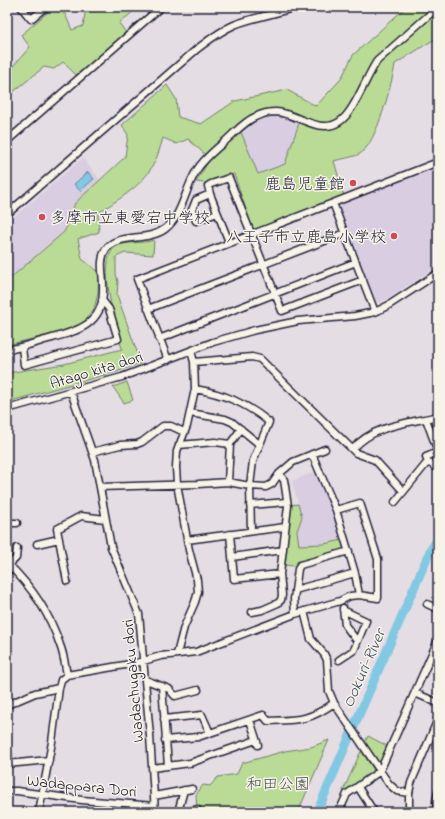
<svg xmlns="http://www.w3.org/2000/svg" width="445" height="819" viewBox="0 0 445 819" font-family="'Indie Flower','Klee One',sans-serif">
<style>
.built{fill:#d9cde1}
.green{fill:#badb95;stroke:#6e7e68;fill-rule:evenodd}
.water{fill:#82c8e3;stroke:#5c86a0}
.lines{fill:none;stroke-linecap:round;stroke-linejoin:round}
.river{stroke:#82c8e3;stroke-width:9}
.minor-casing{stroke:#22223b;stroke-width:9}
.minor{stroke:#f7f3e8;stroke-width:6}
.poi-dot{fill:#d1495b;stroke:#f7f3e8;stroke-width:1.5}
.labels{text-anchor:middle;stroke-width:3;stroke-linejoin:round;paint-order:stroke}
.poi-label{font-size:16px;fill:#22223b;stroke:#f7f3e8;text-anchor:end}
.street-label{font-size:16px;fill:#22223b;stroke:#f7f3e8}
.park-label{font-size:16px;fill:#485052;stroke:#f7f3e8}
.water-label{font-size:17px;font-style:italic;fill:#3f546d;stroke:#f7f3e8}
</style>
<rect width="100%" height="100%" fill="#e5dde4"/>
<filter id="ink" filterUnits="userSpaceOnUse"><feTurbulence type="fractalNoise" baseFrequency=".025" numOctaves="2"/><feDisplacementMap in="SourceGraphic" scale="8" xChannelSelector="R" yChannelSelector="G"/><feConvolveMatrix kernelMatrix="1 2 1 2 8 2 1 2 1" color-interpolation-filters="sRGB"/></filter>
<g filter="url(#ink)">
<!-- built -->
<path class="built" d="M273,116l12,1 14,6 -14,41 -27,10 -17,-42 17,-13z
M83,158l17,22 -25,23 -4,9 -1,10 -6,10 -57,49v-58z
M438,165v101l-45,29 -14,8 -4,-1 -37,-96 1,-2z
M317,471l14,28 12,41 -19,4 -25,1 -2,-14 5,-14 -10,-36z"/>
<!-- green -->
<path class="green" d="M54,7l11,7 7,16 11,-4 2,-12v-7h54l-20,16 8,11 -51,41 -13,-13 -9,7 -10,-2 -32,26 -5,16v-36l23,-26 -9,-12z
M406,7h27l-1,1 1,7 2,1 3,-3v24l-43,27c-3,19 -18,78 -34,89 -5,4 -21,6 -27,8l10,35 -91,34 -19,-56 -29,9 -9,-1 14,-23 -22,-20 -11,5 -14,-6c-3,10 -6,21 -11,29 -12,21 -35,33 -54,46l1,19 -21,7 4,20 17,13 -1,21 -4,16 -12,15 -16,7 -59,14v-64l57,-49c6,-10 7,-19 11,-29l50,-46 3,-22 -6,-10 45,-40 9,14 2,18 23,7 34,-23 52,-11 29,16 25,-27 12,-24zM273,116l12,1 14,6 -14,41 -27,10 -17,-42 17,-13z
M154,240l-1,15 -28,-2 -9,4v17l2,8 -1,13 24,68 -22,8 -112,31v-29l57,-9 58,-15c-5,-20 -26,-87 -7,-102 9,-6 28,-3 39,-7z
M127,382l6,18 -9,3 -11,-16z
M298,504l4,13 -5,14 2,14 25,-1 19,-4 2,8 -1,2 -48,14 -1,2 -12,-1 6,-60z
M368,736l19,10 -7,17 -2,1 -14,-20z
M329,740l-31,72h-103l2,-3 -1,-14 7,-10 7,1 8,-9 19,-3 5,-11 43,-12 26,-4z
M361,751l11,16 3,5 -30,20 -2,-1z"/>
<!-- water -->
<path class="water" d="M88,172l6,7 -14,12 -6,-7z"/>
<g class="lines">
<!-- river -->
<path class="river" d="M317,812l113,-261 8,-13"/>
<defs>
<path id="minor" d="M21,7l10,12 15,-12
M7,141l154,-134
M210,194l-14,6 -4,10 4,11 21,-8
M333,203l105,-41
M7,214l190,-165c12,-9 23,-18 37,-24 20,-8 42,-11 62,-18
M229,242l-19,-48 -2,-8 3,-2 18,-6 53,133 81,-31
M148,309l197,-76
M159,339l197,-77
M22,347l2,18 94,-26 -9,-30 -7,-9
M7,350c13,-2 25,-6 38,-10 28,-8 58,-13 58,-49 1,-14 -5,-30 3,-42 11,-16 41,-7 59,-20 20,-15 20,-48 38,-67 6,-7 13,-13 20,-19 10,-8 20,-21 32,-26 6,-3 15,-5 21,-5 21,1 43,23 63,10 15,-9 27,-45 38,-61l61,-54
M168,360l-31,-81 196,-76 42,109
M194,362l58,-5 8,2 96,94 19,7 28,31
M195,389c29,5 51,14 74,33l-16,39 -3,25 1,45
M71,392l24,68 16,87 28,67 11,122 5,76
M7,409l115,-32 91,-35 42,-12 43,-9 57,-5 20,-4 14,-7 49,-32
M190,413l35,6 7,3 27,22
M426,419l12,33
M179,445l36,-3 15,2
M353,449c20,-24 56,-26 85,-33
M92,452l28,-7 17,-1 5,-2 21,-16h8l13,6
M312,454l24,56 19,63 4,22
M428,463l-2,-6 12,-5
M228,482l2,-38 11,-15
M100,487l98,-3 30,-2 22,4 16,1 6,-3 7,-10 14,-12 32,-13
M395,502l31,-38 4,-1 8,6
M250,505l37,-3
M7,523h10
M230,534l4,45 46,-5
M187,540l98,-13
M37,544l22,-5
M232,557l51,-7
M7,563c24,23 43,51 53,82 4,10 5,20 7,30
M9,565l7,-7 1,-10
M67,581l-10,-52 24,-13 24,3
M295,590l60,-17
M427,604l11,5
M343,608l2,17 12,16
M304,611l7,28 13,15 3,6 2,31 5,12 55,81 8,7 12,2
M252,612l10,-2 16,-7 3,-3 1,-5 -2,-21 8,-68 -4,-26 -5,-6
M295,614l-1,-15 4,-30 2,-4 49,-14
M177,654l7,-27 11,-25 3,-10 -1,-12 -8,-30 -12,-66 -1,-17 1,-16 10,-25 8,-37 -1,-27 -3,-11
M339,660l15,-10 12,-29 -23,-11
M146,680l23,9 6,7 23,-6
M162,686l6,80
M415,693l23,10
M7,705l28,-12 24,-5
M164,719l38,-4 8,18
M250,720l8,25
M165,740l33,-3 65,-22 5,6c30,-1 41,0 66,-18
M8,754v9
M7,764l42,-4
M152,768l38,-5 66,-23
M358,787l16,25
M7,791h10l65,9 72,6
M438,791l-2,11 2,10
M154,796l38,-7
M39,812l13,-70 7,-54 2,-8 6,-5 69,-12 25,-7 35,-4 99,-38 45,-13 10,-5 9,-1 19,3v-39l-18,-56 -24,7
M178,812l6,-22
M192,812l1,-2 4,-1
M339,812l8,-18 33,-23 58,-131
M409,812v-19l2,-10 27,-64"/>
</defs>
<!-- minor casing -->
<use href="#minor" class="minor-casing"/>
<!-- minor -->
<use href="#minor" class="minor"/>
</g>
</g>
<!-- markers -->
<g class="poi-dot">
<circle cx="353" cy="183" r="4"/>
<circle cx="42" cy="217" r="4"/>
<circle cx="394" cy="236" r="4"/>
</g>
<g class="labels">
<!-- poi labels -->
<g class="poi-label">
<text x="345" y="189">鹿島児童館</text>
<text x="50" y="223" text-anchor="start">多摩市立東愛宕中学校</text>
<text x="386" y="242">八王子市立鹿島小学校</text>
</g>
<!-- street labels -->
<g class="street-label">
<text transform="translate(96 369) rotate(-17)" y="6">Atago kita dori</text>
<text transform="translate(132 681) rotate(-95)" y="6">Wadachugaku dori</text>
<text transform="translate(82 785) rotate(6)" y="6">Wadappara Dori</text>
</g>
<!-- park labels -->
<g class="park-label">
<text x="278" y="789">和田公園</text>
</g>
<!-- water labels -->
<g class="water-label">
<text transform="translate(363 668) rotate(-66)" y="6">Ookuri-River</text>
</g>
</g>
<!-- margin -->
<rect width="445" height="819" fill="none" stroke="#f7f3e8" stroke-width="24"/>
<rect x="12" y="12" width="421" height="795" fill="none" stroke="#22223b" stroke-width="1.5" filter="url(#ink)"/>
</svg>
